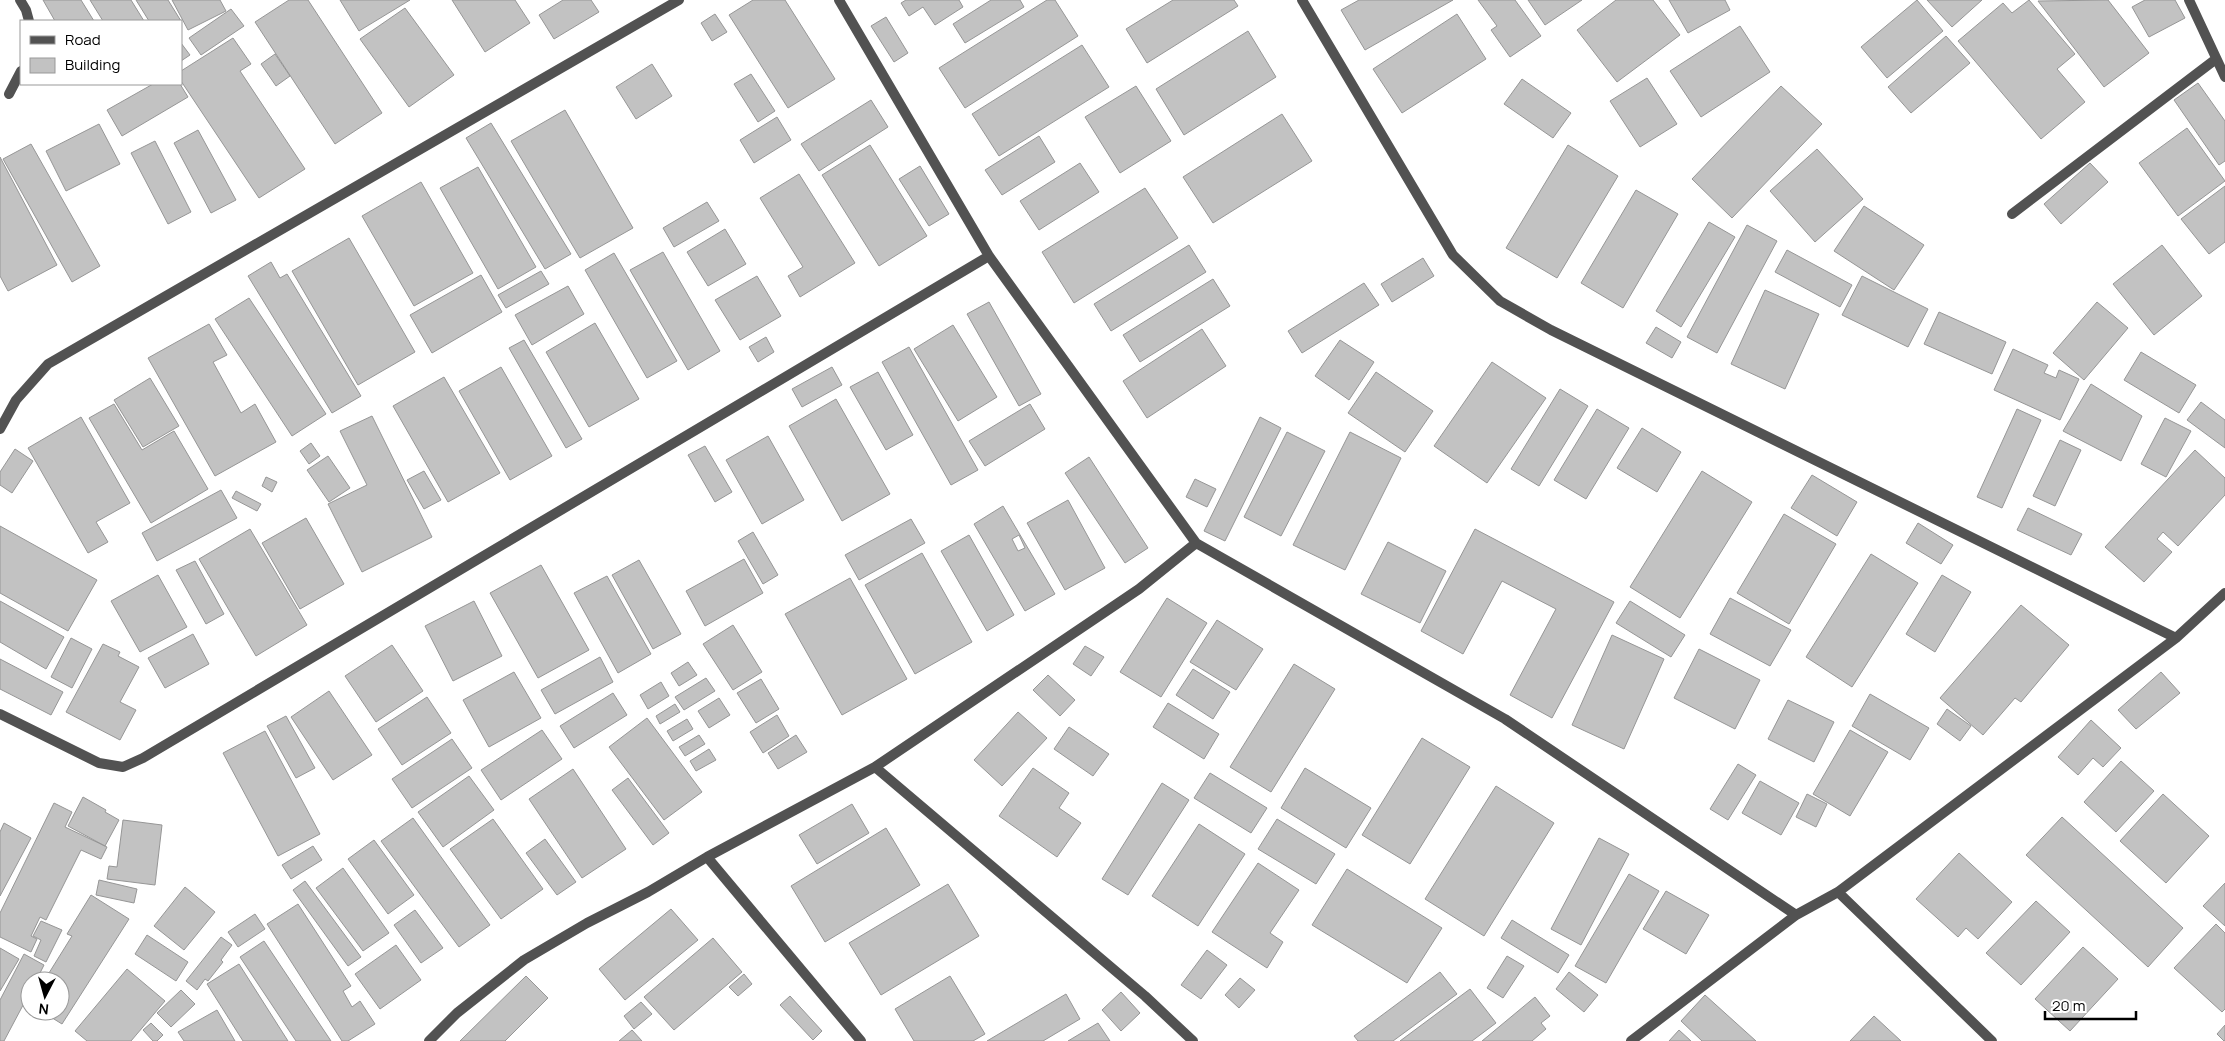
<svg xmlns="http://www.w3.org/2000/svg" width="2225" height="1041" viewBox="0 0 2225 1041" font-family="Manrope,sans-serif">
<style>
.building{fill:#c2c2c2;stroke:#969696;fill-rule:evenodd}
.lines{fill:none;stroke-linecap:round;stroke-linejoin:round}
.street{stroke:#525252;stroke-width:10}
</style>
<rect width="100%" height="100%" fill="#fff"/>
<!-- building -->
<path class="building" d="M43,0h38l13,21h-39z
M90,0h41l13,21h-41z
M136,0h32l13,21h-32z
M172,0h48l6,11 -38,19z
M289,0h19l74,113 -47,31 -80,-122z
M340,0h70l-51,31z
M452,0h63l15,23 -45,29z
M563,0h28l8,12 -45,27 -15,-24z
M753,0h32l50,79 -47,29 -59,-93z
M906,0h53l4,7 -28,18 -12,-18 -14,9 -8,-13z
M991,0h29l4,7 -59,36 -12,-19z
M1047,0h8l23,36 -113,72 -26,-40z
M1173,0h61l4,6 -91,57 -21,-34z
M1359,0h94l-88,50 -24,-40z
M1478,0h37l26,36 -31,21 -19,-27 6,-4z
M1528,0h54l-37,25z
M1616,0h37l27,35 -63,47 -40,-52z
M1669,0h56l5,10 -42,23z
M1917,0l26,31 -56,47 -26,-31z
M1927,0h55l-30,27z
M2029,0l46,54 -18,15 28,33 -44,37 -83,-98 45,-38 9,10z
M2108,0l41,53 -45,34 -66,-86z
M2145,0h30l10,18 -36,19 -17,-30z
M405,8l49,67 -45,32 -49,-68z
M231,9l13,17 -43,29 -12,-17z
M715,14l12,18 -15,9 -11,-18z
M1457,14l29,45 -84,54 -29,-44z
M886,17l22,36 -14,9 -23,-36z
M1740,26l30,46 -69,45 -31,-46z
M1248,31l28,46 -92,58 -28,-46z
M1946,36l24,27 -59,50 -23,-26z
M233,38l18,26 -11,7 65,98 -46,29 -78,-117v-10z
M181,43l9,12 -9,6z
M1082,45l27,42 -110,69 -27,-42z
M275,54l15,22 -14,10 -15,-22z
M652,64l20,32 -36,23 -20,-32z
M751,74l24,37 -17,11 -24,-38z
M1647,78l30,46 -37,23 -30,-46z
M1522,79l49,34 -18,25 -49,-34z
M2198,83l27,38v40l-6,4 -45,-65z
M153,84h27l8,13 -66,39 -15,-26z
M1136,86l35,55 -51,32 -35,-56z
M1781,86l41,38 -90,94 -40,-39z
M871,100l17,27 -69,44 -18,-27z
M565,110l68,118 -53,30 -69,-117z
M1282,114l30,47 -99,62 -30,-46z
M777,117l14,23 -37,23 -14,-23z
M491,123l80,131 -26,15 -79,-131z
M99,124l21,40 -54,27 -20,-40z
M2187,128l38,53 -47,35 -39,-53z
M198,130l38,70 -25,13 -37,-70z
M1039,136l16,26 -53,33 -17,-25z
M155,141l36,71 -23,12 -37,-71z
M31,144l69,122 -28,16 -69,-123z
M870,145l57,91 -48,30 -57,-91z
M1568,145l50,31 -61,102 -51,-30z
M1817,149l46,50 -48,43 -45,-51z
M0,157l57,108 -49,26 -8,-15z
M1080,163l19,29 -60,38 -19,-29z
M2090,163l18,19 -47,42 -17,-20z
M920,166l29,48 -20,12 -30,-47z
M478,167l58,100 -38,22 -58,-101z
M799,174l56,89 -55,34 -12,-21 15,-9 -43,-69z
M421,182l52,91 -59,33 -52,-90z
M2225,186v56l-16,12 -28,-35z
M1145,188l33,50 -104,65 -32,-51z
M1636,190l42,24 -55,94 -42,-25z
M707,202l12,19 -45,26 -11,-19z
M1864,206l60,39 -30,45 -60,-39z
M1709,222l26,15 -54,90 -25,-16z
M1747,225l30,16 -60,112 -30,-16z
M725,229l21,35 -38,22 -21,-34z
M349,238l66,114 -57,33 -66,-114z
M1189,245l17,27 -95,59 -17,-27z
M2162,245l40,51 -48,39 -41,-51z
M1787,250l65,35 -12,22 -65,-35z
M663,252l57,99 -32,19 -58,-100z
M614,253l63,108 -30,17 -62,-108z
M1423,258l11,18 -42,26 -11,-18z
M271,262l9,16 7,-4 74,122 -29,17 -84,-137z
M541,271l8,13 -43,24 -8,-13z
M481,275l21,37 -70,41 -22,-38z
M757,276l24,40 -41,24 -25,-40z
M1862,276l66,33 -20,38 -66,-32z
M1213,279l17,27 -90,56 -17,-27z
M1364,283l15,22 -77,48 -14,-22z
M568,286l16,28 -52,31 -17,-30z
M1765,290l54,24 -34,75 -54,-25z
M249,298l77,116 -34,22 -77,-117z
M989,302l52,92 -22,12 -52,-92z
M2097,302l31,26 -44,52 -31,-27z
M1939,312l67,30 -14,32 -68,-30z
M595,323l44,76 -50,28 -43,-75z
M209,324l18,31 -14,7 28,51 14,-9 21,38 -61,34 -67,-118z
M953,325l44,72 -39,24 -44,-72z
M1656,327l25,15 -9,16 -26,-15z
M1202,329l24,37 -79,52 -24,-37z
M766,337l8,15 -16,10 -9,-15z
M524,340l58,99 -16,9 -57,-100z
M1340,340l34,22 -25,38 -34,-24z
M909,347l69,123 -27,15 -69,-123z
M2013,349l35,16 -4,8 12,5 3,-8 20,9 -19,41 -66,-30z
M2141,352l55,33 -17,28 -55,-33z
M1492,362l54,36 -59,85 -53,-37z
M501,367l51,89 -42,24 -51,-89z
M832,367l10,18 -40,22 -10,-18z
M878,372l35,63 -27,15 -36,-63z
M1376,372l57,39 -28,41 -57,-39z
M444,377l56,96 -52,29 -55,-96z
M150,378l29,48 -36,21 -29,-47z
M2091,384l51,32 -21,45 -58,-30z
M1560,389l28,17 -49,80 -28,-17z
M836,399l54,95 -48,27 -53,-95z
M2201,402l24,18v28l-38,-28z
M114,404l28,46 32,-19 34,58 -57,34 -62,-105z
M1030,404l15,25 -60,37 -16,-25z
M1597,409l32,19 -43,71 -32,-19z
M2017,409l24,11 -39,88 -25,-11z
M372,416l60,121 -70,35 -34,-68 39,-19 -27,-54z
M81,417l49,86 -34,19 12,20 -20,11 -60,-105z
M1260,417l21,11 -56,113 -21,-10z
M2165,418l26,13 -25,46 -25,-13z
M1642,428l39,24 -24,40 -40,-24z
M1287,432l38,19 -44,85 -37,-19z
M1350,432l51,26 -56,112 -52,-25z
M768,436l36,64 -42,24 -36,-64z
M2060,440l21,10 -26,56 -22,-10z
M311,443l9,13 -11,8 -9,-13z
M705,446l27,46 -17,10 -27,-47z
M15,449l18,12 -21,32 -12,-8v-13z
M2195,450l30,28v17l-47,51 -15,-14 -6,7 15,13 -28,30 -39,-35z
M328,456l22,32 -21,14 -22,-32z
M1089,457l59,91 -23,15 -60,-90z
M424,471l17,29 -17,9 -17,-29z
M1702,471l50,31 -72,116 -50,-31z
M1812,475l45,27 -20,34 -46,-28z
M266,477l11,5 -5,10 -10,-6z
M1195,479l21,10 -9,18 -21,-10z
M221,490l16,28 -80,43 -15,-28z
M236,491l25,13 -4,7 -25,-13z
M1068,500l37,68 -40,22 -38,-67z
M1003,506l52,88 -30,17 -51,-87zM1019,535l6,13 -7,3 -6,-12z
M2028,508l54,26 -11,21 -54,-25z
M1784,514l52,30 -47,80 -52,-31z
M306,518l38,66 -44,25 -38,-66z
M911,519l14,24 -66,37 -14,-25z
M1918,523l35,22 -12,19 -35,-21z
M0,526l97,54 -29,51 -68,-38z
M250,529l57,96 -51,31 -57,-97z
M1475,529l139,73 -62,116 -42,-23 46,-86 -54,-28 -39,73 -42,-23z
M753,532l25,43 -15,9 -25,-43z
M969,535l45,80 -27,16 -46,-80z
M1388,542l58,29 -26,52 -59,-29z
M922,553l50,89 -57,32 -50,-89z
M1871,554l47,29 -66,104 -46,-30z
M744,559l19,34 -58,33 -19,-35z
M639,560l42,74 -28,15 -41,-74z
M195,561l29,53 -18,10 -30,-54z
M541,565l48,85 -51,28 -48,-85z
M158,575l29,52 -47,25 -29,-51z
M1942,575l29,17 -36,60 -29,-18z
M607,576l44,78 -33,19 -44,-80z
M850,578l57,101 -65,36 -57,-101z
M1167,598l40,25 -46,74 -41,-25z
M1730,598l61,32 -21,36 -60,-32z
M0,601l64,36 -18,32 -46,-27z
M474,601l28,55 -49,25 -28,-55z
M1630,601l55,34 -14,22 -55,-34z
M2021,605l48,40 -48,57 -6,-4 -32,37 -43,-37z
M1217,620l46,29 -27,41 -46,-28z
M733,625l29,47 -29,18 -30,-46z
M193,634l16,30 -44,24 -17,-30z
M1612,635l52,24 -40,90 -52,-24z
M71,638l21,11 -20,39 -21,-11z
M103,644l17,8 -2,4 21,11 -19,35 16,8 -16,30 -54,-28z
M392,645l31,46 -47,31 -31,-46z
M1085,646l19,11 -13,19 -18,-12z
M1699,649l61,31 -25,49 -61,-31z
M600,657l13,25 -58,32 -14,-24z
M0,659l63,33 -12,23 -51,-26z
M688,662l9,13 -18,11 -8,-13z
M1294,664l41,25 -64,103 -41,-25z
M1193,669l37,23 -17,27 -37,-24z
M514,672l27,46 -52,29 -26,-47z
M2161,672l19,21 -44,36 -18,-19z
M1048,675l27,25 -15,16 -27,-26z
M706,678l9,13 -31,19 -9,-13z
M761,679l18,30 -23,14 -19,-30z
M661,682l8,14 -21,13 -8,-14z
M329,691l43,64 -39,25 -42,-63z
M613,693l14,22 -53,33 -14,-22z
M1870,694l59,34 -19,32 -58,-34z
M427,697l24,36 -49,32 -24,-36z
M719,698l11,17 -21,13 -11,-17z
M1788,700l46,22 -20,40 -46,-23z
M1168,703l51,31 -15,25 -51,-32z
M675,704l5,8 -20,12 -4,-8z
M1947,709l24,17 -11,15 -23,-17z
M1018,712l29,26 -45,48 -28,-26z
M777,715l12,21 -26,17 -13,-21z
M286,716l29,52 -19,10 -29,-52z
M647,718l55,74 -38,28 -55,-73z
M687,719l6,10 -20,12 -6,-10z
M2091,720l30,28 -18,19 -10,-9 -15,17 -20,-18z
M1069,727l40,27 -16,22 -39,-27z
M542,730l20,29 -61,41 -20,-30z
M1850,730l38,22 -38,64 -37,-22z
M265,731l55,103 -42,22 -55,-103z
M699,735l6,9 -20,12 -6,-9z
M796,735l11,17 -29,17 -10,-16z
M1422,738l48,29 -60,97 -48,-29z
M452,739l20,29 -60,40 -20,-29z
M709,749l7,11 -20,11 -6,-10z
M2121,761l33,30 -38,41 -32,-30z
M1738,764l18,11 -28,45 -18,-11z
M1033,768l36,25 -10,15 22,15 -24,34 -58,-41z
M1305,768l66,40 -25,40 -65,-40z
M573,769l53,80 -44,29 -53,-79z
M1210,773l57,35 -16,25 -57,-35z
M469,776l25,34 -51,37 -25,-35z
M628,778l41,55 -16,12 -41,-55z
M1760,781l39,22 -18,32 -39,-22z
M1162,783l27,17 -61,95 -26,-16z
M1496,786l58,37 -70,113 -59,-37z
M1807,794l20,10 -11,23 -20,-10z
M2163,794l46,42 -43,47 -46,-42z
M83,797l23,13 -1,2 14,8 -14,26 -37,-20z
M54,803l18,9 -7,15 42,20 -6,12 -20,-9 -35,70 -6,-3 -9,19 6,3 -6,13 -31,-15v-24z
M852,804l17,29 -52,31 -18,-29z
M2062,817l121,111 -35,39 -122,-112z
M413,818l77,107 -31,22 -78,-106z
M493,819l50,70 -42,30 -51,-70z
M1277,819l58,35 -19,30 -58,-35z
M123,820l39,5 -7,60 -48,-6 2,-13 8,1z
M4,823l27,15 -31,58v-64z
M1199,824l46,30 -47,72 -46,-30z
M886,828l34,57 -95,57 -34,-56z
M1599,838l30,16 -48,91 -30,-16z
M545,839l31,43 -19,13 -31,-42z
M374,840l40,55 -26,19 -40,-55z
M313,846l9,14 -31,19 -9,-14z
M1959,853l53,49 -34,37 -12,-11 -8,9 -42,-38z
M1258,863l41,27 -29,43 13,9 -16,26 -55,-36z
M343,868l46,65 -26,18 -47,-63z
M1347,869l95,59 -35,55 -95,-58z
M1629,874l30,17 -53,92 -31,-17z
M99,880l38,9 -3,14 -38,-8z
M305,881l56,76 -13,9 -55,-76z
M2225,883v43l-22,-20z
M948,884l31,52 -98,59 -32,-52z
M185,887l30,25 -31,38 -30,-24z
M1666,891l43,24 -23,39 -43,-25z
M91,895l38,24 -67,105 -21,-13h19v-30h-16l28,-45 -5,-2z
M2036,901l34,31 -49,53 -35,-32z
M298,904l53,82 -8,5 9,16 8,-6 15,23 -27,17h-6l-75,-117z
M671,909l27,31 -73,60 -26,-31z
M415,910l28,38 -22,15 -27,-38z
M255,914l10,15 -27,18 -10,-15z
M1512,920l57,35 -11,18 -57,-35z
M41,921l21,9 -16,32 -12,-6 7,-16 -8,-4z
M2216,924l9,9v76l-3,3 -48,-44z
M147,935l41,27 -12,19 -41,-27z
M221,937l11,8 -11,15 2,2 -15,19 -3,-2 -8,11 -11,-9z
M713,938l29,34 -68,58 -30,-33z
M264,941l67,100h-35l-56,-84z
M396,945l25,35 -41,29 -25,-35z
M2083,947l35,32 -48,52 -35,-32z
M0,948l19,11 -19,32z
M1207,950l20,15 -26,34 -20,-14z
M24,954l20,11 -8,16h-6v11l-26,49h-4v-41z
M1507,956l17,10 -21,32 -16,-10z
M239,964l49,77h-45l-36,-57z
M127,969l38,32 -34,40h-44l-12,-10z
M1440,972l17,22 -64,47h-35l-4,-5z
M1569,972l29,23 -14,17 -28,-23z
M744,974l8,10 -14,12 -9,-9z
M526,976l22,22 -43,43h-45z
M950,976l35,58 -12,7h-59l-19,-32z
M1240,978l15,12 -16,18 -14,-13z
M1470,989l26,34 -24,18h-72z
M181,990l14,14 -24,23 -14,-14z
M1121,992l19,21 -19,18 -19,-21z
M1066,994l14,25 -37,22h-56z
M1705,995l51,46h-54l-21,-20z
M790,996l32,35 -9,9 -33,-35z
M1535,997l15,19 -9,7 5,6 -14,12h-50z
M641,1002l11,12 -18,15 -10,-13z
M217,1010l18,31h-51l-6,-9z
M1874,1016l27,25h-51z
M151,1023l12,12 -6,6h-4l-10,-11z
M1098,1023l12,18h-42z
M2225,1025v16h-1l-7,-7z
M632,1030l10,11h-23z
M1679,1030l12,11h-22z"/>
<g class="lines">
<!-- street -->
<path class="street" d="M20,0l6,10 3,11
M839,0l150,256 207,287 309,176 291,196
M1302,0l151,255 47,46 51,29 625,308
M2189,0l36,77
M9,94l12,-23
M2012,214l204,-155
M0,429l16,-29 32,-36 631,-364
M0,714l99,49 24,4 20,-9 846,-502
M875,767l270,229 48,45
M707,857l154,184
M1838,892l154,149
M429,1041l28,-28 67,-53 63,-37 61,-31 59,-35 168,-90 264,-178 57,-46
M1631,1041l165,-126 42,-23 338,-254 49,-45"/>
</g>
<!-- legend -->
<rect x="20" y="20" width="162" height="65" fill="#ffffff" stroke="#999999"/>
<rect x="30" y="36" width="25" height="8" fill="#525252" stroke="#999999"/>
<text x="65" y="45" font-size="15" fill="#000000">Road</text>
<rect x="30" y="58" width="25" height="15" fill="#c2c2c2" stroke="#999999"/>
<text x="65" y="70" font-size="15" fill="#000000">Building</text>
<!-- north arrow -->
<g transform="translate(45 996) rotate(186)"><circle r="24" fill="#ffffff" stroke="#999999"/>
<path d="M0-4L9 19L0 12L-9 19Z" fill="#000000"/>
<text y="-8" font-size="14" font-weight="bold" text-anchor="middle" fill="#000000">N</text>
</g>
<!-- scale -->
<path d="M2045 1011v8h91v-8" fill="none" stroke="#000000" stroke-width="2.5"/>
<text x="2052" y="1011" font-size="15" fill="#000000" stroke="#ffffff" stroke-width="4" paint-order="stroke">20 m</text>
</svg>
